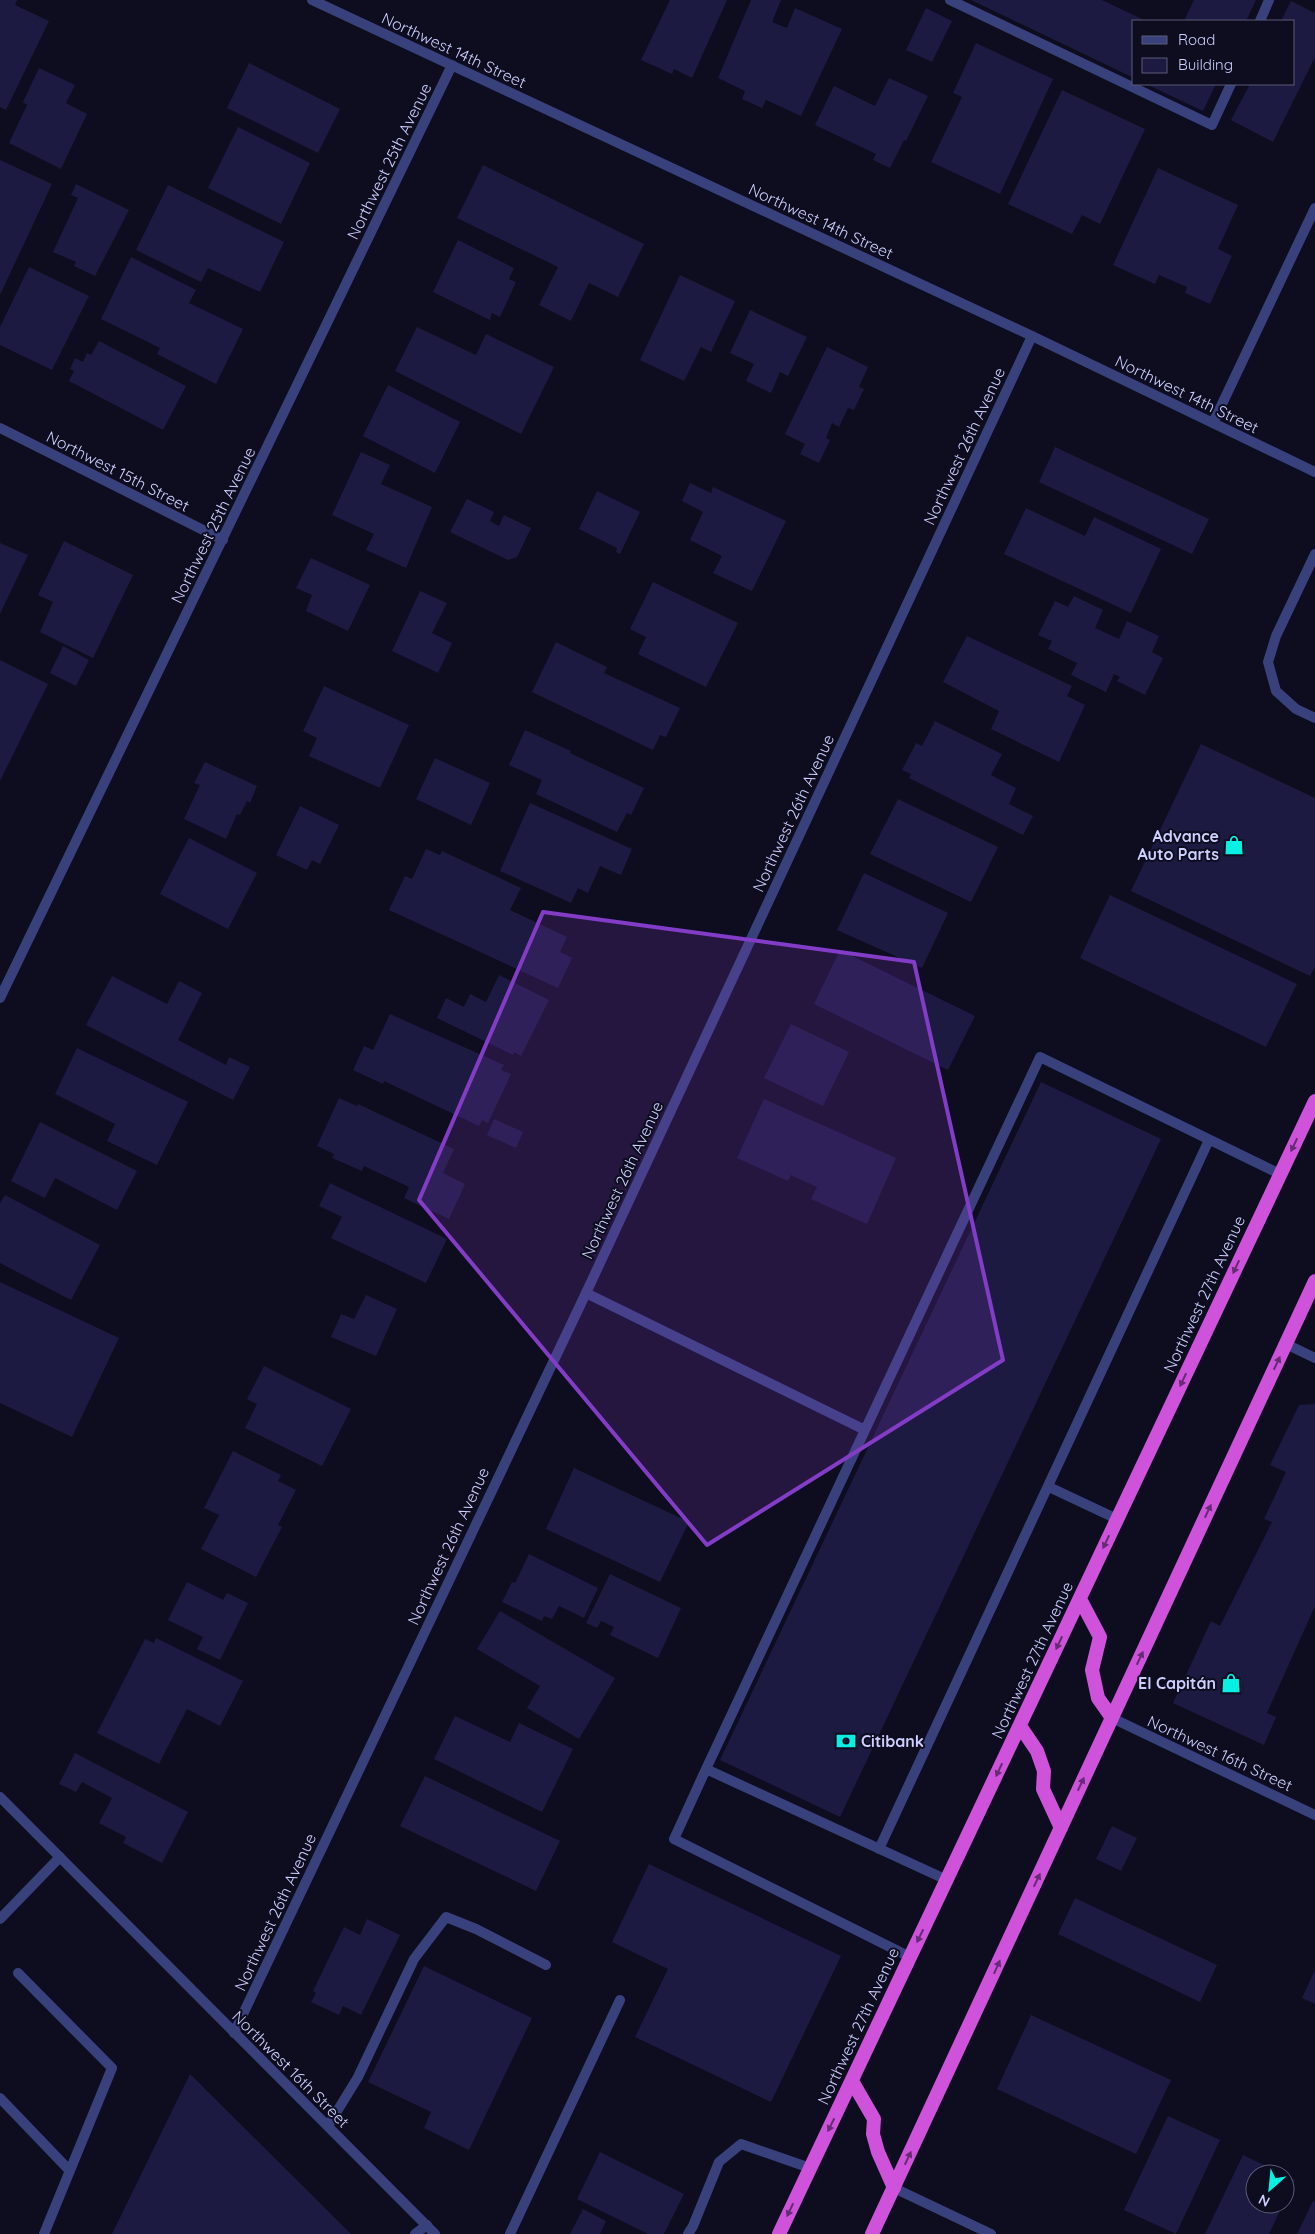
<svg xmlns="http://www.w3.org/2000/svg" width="1315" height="2234" viewBox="0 0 1315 2234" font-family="Quicksand,sans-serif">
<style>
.building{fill:#1c1a40}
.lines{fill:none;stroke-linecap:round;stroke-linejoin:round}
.service{stroke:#39417d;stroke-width:10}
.minor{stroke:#39417d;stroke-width:10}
.tertiary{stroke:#39417d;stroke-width:10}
.trunk{stroke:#cf52da;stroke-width:14}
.oneway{fill:#642c73}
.marked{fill:#833cc5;fill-opacity:0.2;stroke:#833cc5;stroke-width:4;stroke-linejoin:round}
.labels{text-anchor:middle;stroke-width:4;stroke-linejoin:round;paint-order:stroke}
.street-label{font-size:16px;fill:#cdcffe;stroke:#0d0d1f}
.poi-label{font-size:16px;font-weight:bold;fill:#cdcffe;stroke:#0d0d1f;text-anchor:end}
</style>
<rect width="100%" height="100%" fill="#0d0d1f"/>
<!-- building -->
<path class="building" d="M0,0h17l-2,5 34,16 -43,89 -6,-3z
M670,0h57l-35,78 -18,-9 -2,5 -31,-14z
M751,0h30l-9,22 15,6 8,-20 47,21 -41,87 -35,-16 -4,8 -20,-9 3,-8 -27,-13z
M971,0h131l44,21h-12v57z
M1194,0h62l-10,21h-62z
M1291,1l24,12v44l-42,85 -42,-22 19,-36h44v-63h-13z
M926,8l26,13 -20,41 -26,-12z
M976,43l77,36 -53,115 -69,-32 31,-65 -9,-4z
M249,63l91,46 -22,44 -91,-45z
M39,68l36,17 -9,18 21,11 -26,55 -52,-26 18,-38 -4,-3z
M889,78l39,18 -22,45 -2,-1 -14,28 -17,-8 3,-6 -61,-29 19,-39 41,20z
M1146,84h70l-13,27z
M1062,90l83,39 -45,95 -18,-9 -10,19 -64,-30z
M238,127l72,36 -29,61 -73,-36z
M0,160l52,24 -52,111z
M483,165l161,79 -26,53 -29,-14 -18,38 -32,-16 19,-38 -101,-49z
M1158,168l80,37 -20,44 14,7 -22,48 -25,-11 2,-6 -28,-12 -4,9 -42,-19z
M76,184l53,26 -34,66 -21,-10 2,-4 -23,-10 25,-54 -7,-3z
M168,185l116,57 -24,50 -52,-24 -7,14 -65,-32z
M458,240l56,28 -5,11 7,3 -16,35 -8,-4 -2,7 -57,-28z
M131,257l65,33 -7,13 54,26 -27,55 -59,-30 3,-6 -59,-29z
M29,267l60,29 -37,74 -52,-25v-18z
M680,275l55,26 -24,51 -10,-5 -17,34 -44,-21z
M750,310l57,27 -19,39 -8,-4 -9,21 -25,-12 8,-17 -24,-11z
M417,327l59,28 10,-21 68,33 -33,67 -126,-63z
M99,341l87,45 -23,44 -94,-49 5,-10 -4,-2 5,-11 8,4 4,-9 4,2z
M827,347l41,20 -9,20 5,2 -10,21 -6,-2 -9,19 -7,-4 -6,15 4,2 -11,23 -19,-9 5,-10 -20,-10z
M388,385l72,37 -25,51 -72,-37z
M1055,447l154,72 -17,35 -153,-72z
M361,452l29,13 -9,19 51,23 -26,61 -40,-18 8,-16 -42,-19z
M690,483l21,10 2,-6 73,34 -34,70 -39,-18 9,-17 -32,-16 13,-28 -21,-11z
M597,491l43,21 -20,42 -4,-2 1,-4 -38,-19z
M467,499l27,13 -4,9 9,5 5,-11 27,13 -14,29 -9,3 -58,-28z
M1026,508l59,28 9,-19 67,32 -30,64 -127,-59z
M64,541l69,34 -40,83 -53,-26 13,-30 -15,-7z
M0,543l28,12 -28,59z
M311,558l59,27 -22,46 -42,-20 6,-16 -16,-7z
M653,582l85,41 -32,64 -68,-33 8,-17 -16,-8z
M420,591l27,12 -15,30 20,10 -14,30 -46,-22z
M1074,596l29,14 -8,18 24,11 8,-18 32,15 -7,16 11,6 -18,37 -28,-14 3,-4 -6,-3 -8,18 -35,-17 6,-12 -29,-14 4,-8 -14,-6 17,-34 13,6z
M967,636l105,50 -5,10 18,9 -26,57 -68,-33 8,-18 -56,-29z
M556,642l51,25 -3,6 76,35 -14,29 -6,-2 -7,15 -121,-58z
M63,646l26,14 -13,26 -26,-13z
M0,660l48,24 -48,97z
M324,686l85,39 -29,63 -71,-32 8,-18 -14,-7z
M935,721l67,33 -11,21 25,13 -7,16 24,12 -10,19 -114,-57 2,-4 -9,-4 14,-27 6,3z
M525,730l46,21 -1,2 74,35 -13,27 -4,-2 -10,19 -81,-38 6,-14 -33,-15z
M1201,744l114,54v169l-5,9 -179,-85z
M435,758l55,25 -19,42 -55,-26z
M205,762l52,24 -7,17 -3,-2 -7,14 -3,-1 -11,25 -42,-20 16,-34 -6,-2z
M898,799l100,48 -27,55 -101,-48z
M530,803l102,46 -11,26 -21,-9 -12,27 -10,-5 -7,15 -71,-32z
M300,806l39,19 -19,39 -8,-4 -5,10 -31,-15z
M189,838l68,35 -29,56 -68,-35z
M426,849l14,6 2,-4 79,37 -11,22 57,27 -7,15 12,6 -14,30 -169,-78 16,-34 7,3z
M864,873l84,40 -26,55 -85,-38z
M1110,895l187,89 -31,63 -186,-89z
M840,950l135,66 -27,54 -134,-66z
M499,975l50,25 -28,56 -7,-4 -1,3 -76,-37 9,-20 18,9 6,-13 16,8z
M112,976l55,28 12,-23 23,12 -24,47 48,25 3,-8 21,10 -17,33 -147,-75z
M390,1014l114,51 -3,5 10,4 -23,49 -6,-3 -3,6 -95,-45 -1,3 -30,-14 11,-24 9,4z
M791,1024l58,28 -26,54 -59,-28z
M77,1048l111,54 -31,63 -50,-24 8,-17 -60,-30z
M1041,1082l120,57 -321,678 -120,-57z
M339,1098l18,8 1,-2 96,45 -11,24 22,11 -16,35 -45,-21 5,-11 -45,-21 -2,5 -30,-13 2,-4 -17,-8z
M764,1099l132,59 -29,66 -56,-25 6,-12 -26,-12 -3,6 -51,-23z
M494,1119l29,13 -7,16 -29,-13z
M40,1122l97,49 -20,39 -62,-32 -10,20 -34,-17z
M330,1183l117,56 -21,44 -95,-45 11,-21 -23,-11z
M5,1195l95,50 -29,55 -71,-37v-60z
M0,1282l119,56 -47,99 -72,-34z
M366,1295l31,14 -21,47 -45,-19 10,-23 13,5z
M264,1366l87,43 -29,57 -77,-38 12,-24 -10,-5z
M1315,1404v202l-48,107 9,4 -12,28 -91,-42 38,-82 9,5 52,-104 -8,-3 22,-47 -16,-7 29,-60z
M233,1451l48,24 -3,6 18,9 -18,35 4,2 -26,50 -55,-28 18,-34 -15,-7z
M574,1468l115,54 -29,60 -114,-53z
M529,1554l69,34 -14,30 -25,-12 -7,13 -8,-3 -2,5 -40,-19 10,-20 3,1z
M610,1574l71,34 -23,50 -48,-23 4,-8 -13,-6 -4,7 -11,-5z
M187,1582l36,18 4,-7 21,10 -28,57 -23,-11 6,-12 -35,-17z
M500,1611l115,67 -36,61 -52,-31 13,-22 -63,-37z
M156,1638l87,43 -23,45 -33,-17 -28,55 -62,-31 48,-94 9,4z
M455,1716l55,26 9,-19 54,26 -31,63 -108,-53z
M75,1753l113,59 -26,51 -39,-20 3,-6 -27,-14 13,-25 -30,-16 -6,10 -17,-8z
M425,1776l135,65 -24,50 -136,-65z
M1112,1826l25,12 -16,33 -25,-12z
M649,1864l192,92 -70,146 -136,-65 33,-68 -56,-27z
M1075,1898l142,67 -17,37 -142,-68z
M367,1919l33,16 -39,80 -18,-9 -4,9 -28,-13 5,-9 -3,-2 31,-64 16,8z
M424,1966l108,52 -63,132 -45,-22 7,-16 -63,-30z
M1315,1970v34l-13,-6z
M1031,2015l140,65 -35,74 -139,-65z
M190,2074l161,160h-239z
M1168,2116l52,24 -44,94 -52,-24z
M600,2152l84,42 -20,40h-16l-71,-35z
M1243,2155l40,19h-28v30h28l-14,30h-64z
M1285,2175l10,5 -10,20z
M1313,2201l2,1v32h-18z
M583,2209l23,12 -6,13h-30z"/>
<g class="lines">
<!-- service -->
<path class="service" d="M950,0l262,125 19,-41
M1260,21l9,-21
M1315,554l-39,82 -8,26 8,29 20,18 19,9
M586,1293l279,137
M1286,1344l29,14
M1049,1487l68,32
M706,1769l-32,70 236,118
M879,1849l330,-709
M947,1880l-241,-111 334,-712 240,117
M0,1919l60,-62
M18,1973l94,95 -68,166
M0,2098l70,73
M328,2126l30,-49 56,-118 32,-42 30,12 70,36
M415,2234l12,-9
M510,2234l110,-234
M688,2234l5,-8 26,-64 22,-18 69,24"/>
<!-- minor -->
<path class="minor" d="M1213,423l102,-215
M0,428l223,112
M0,998l452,-933
M1112,1718l203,97
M0,1797l435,437
M234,2033l352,-740 446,-957
M894,2188l97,46"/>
<!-- tertiary -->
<path class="tertiary" d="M312,0l720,336 283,136"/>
<!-- trunk -->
<path class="trunk" d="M1080,1599l20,38 -8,33 6,28 14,20
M1020,1726l17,25 7,20 -1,18 18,39
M852,2081l22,38 -1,15 5,18 16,36
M779,2234l536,-1133
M872,2234l443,-953"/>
</g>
<!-- one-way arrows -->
<defs><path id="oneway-solid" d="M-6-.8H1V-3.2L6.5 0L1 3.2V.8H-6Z" transform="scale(1.25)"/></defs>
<g class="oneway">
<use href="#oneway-solid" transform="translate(1294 1145) rotate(115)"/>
<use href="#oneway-solid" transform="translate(1236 1267) rotate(115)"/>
<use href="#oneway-solid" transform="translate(1277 1363) rotate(-65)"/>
<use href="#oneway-solid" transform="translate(1183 1380) rotate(115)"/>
<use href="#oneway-solid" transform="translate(1208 1511) rotate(-65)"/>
<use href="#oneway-solid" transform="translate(1106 1542) rotate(115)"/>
<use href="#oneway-solid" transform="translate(1059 1643) rotate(115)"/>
<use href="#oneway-solid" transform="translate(1140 1658) rotate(-65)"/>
<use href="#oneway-solid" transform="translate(999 1770) rotate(115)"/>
<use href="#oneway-solid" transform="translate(1081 1784) rotate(-65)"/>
<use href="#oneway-solid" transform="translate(1037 1880) rotate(-65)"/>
<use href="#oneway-solid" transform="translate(920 1936) rotate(116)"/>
<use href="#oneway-solid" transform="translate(997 1967) rotate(-66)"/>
<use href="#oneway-solid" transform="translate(831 2125) rotate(116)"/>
<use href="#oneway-solid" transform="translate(908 2158) rotate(-65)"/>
<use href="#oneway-solid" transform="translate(790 2210) rotate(115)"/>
</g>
<!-- marked area -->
<path class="marked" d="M543,912l371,50 89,398 -296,185 -288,-345z"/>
<!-- icons -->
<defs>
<symbol id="shop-bare" viewBox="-9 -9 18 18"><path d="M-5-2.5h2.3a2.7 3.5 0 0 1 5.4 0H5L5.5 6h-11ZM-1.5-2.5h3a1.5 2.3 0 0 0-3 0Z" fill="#07f0e3" stroke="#0d0d1f" stroke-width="2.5" paint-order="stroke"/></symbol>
<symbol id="bank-bare" viewBox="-9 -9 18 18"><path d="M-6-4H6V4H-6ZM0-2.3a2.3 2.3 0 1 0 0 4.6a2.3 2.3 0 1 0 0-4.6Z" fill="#07f0e3" stroke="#0d0d1f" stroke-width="2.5" paint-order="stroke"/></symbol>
</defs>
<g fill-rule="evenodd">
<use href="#shop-bare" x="1220" y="831" width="28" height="28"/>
<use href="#shop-bare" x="1217" y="1669" width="28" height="28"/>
<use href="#bank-bare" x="832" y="1727" width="28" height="28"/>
</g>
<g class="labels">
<!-- street labels -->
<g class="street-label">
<text transform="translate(454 50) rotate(25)" y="6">Northwest 14th Street</text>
<text transform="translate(389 161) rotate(-64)" y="6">Northwest 25th Avenue</text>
<text transform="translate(821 221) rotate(25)" y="6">Northwest 14th Street</text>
<text transform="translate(1187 394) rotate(26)" y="6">Northwest 14th Street</text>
<text transform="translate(964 446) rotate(-65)" y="6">Northwest 26th Avenue</text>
<text transform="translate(118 471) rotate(27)" y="6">Northwest 15th Street</text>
<text transform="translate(213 525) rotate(-64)" y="6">Northwest 25th Avenue</text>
<text transform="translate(793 813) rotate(-65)" y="6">Northwest 26th Avenue</text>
<text transform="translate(622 1180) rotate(-65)" y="6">Northwest 26th Avenue</text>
<text transform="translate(1204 1294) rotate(-65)" y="6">Northwest 27th Avenue</text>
<text transform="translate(448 1546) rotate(-65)" y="6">Northwest 26th Avenue</text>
<text transform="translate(1032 1660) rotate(-65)" y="6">Northwest 27th Avenue</text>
<text transform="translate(1220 1753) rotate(25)" y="6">Northwest 16th Street</text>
<text transform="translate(275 1912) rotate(-65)" y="6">Northwest 26th Avenue</text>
<text transform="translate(858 2026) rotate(-65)" y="6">Northwest 27th Avenue</text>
<text transform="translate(291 2069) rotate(45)" y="6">Northwest 16th Street</text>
</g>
<!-- poi labels -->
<g class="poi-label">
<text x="1219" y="842">Advance<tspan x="1219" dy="18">Auto Parts</tspan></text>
<text x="1216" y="1689">El Capitán</text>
<text x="861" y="1747" text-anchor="start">Citibank</text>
</g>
</g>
<!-- legend -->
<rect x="1132" y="20" width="162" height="65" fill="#0d0d1f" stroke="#5a5b78"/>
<rect x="1142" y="36" width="25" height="8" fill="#39417d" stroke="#5a5b78"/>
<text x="1178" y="45" font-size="15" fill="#cdcffe">Road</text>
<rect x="1142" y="58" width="25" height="15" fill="#1c1a40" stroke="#5a5b78"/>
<text x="1178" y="70" font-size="15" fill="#cdcffe">Building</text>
<!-- north arrow -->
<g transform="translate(1270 2189) rotate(207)"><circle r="24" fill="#0d0d1f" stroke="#5a5b78"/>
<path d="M0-4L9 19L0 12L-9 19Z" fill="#07f0e3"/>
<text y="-8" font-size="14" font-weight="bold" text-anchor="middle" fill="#cdcffe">N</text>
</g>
</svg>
